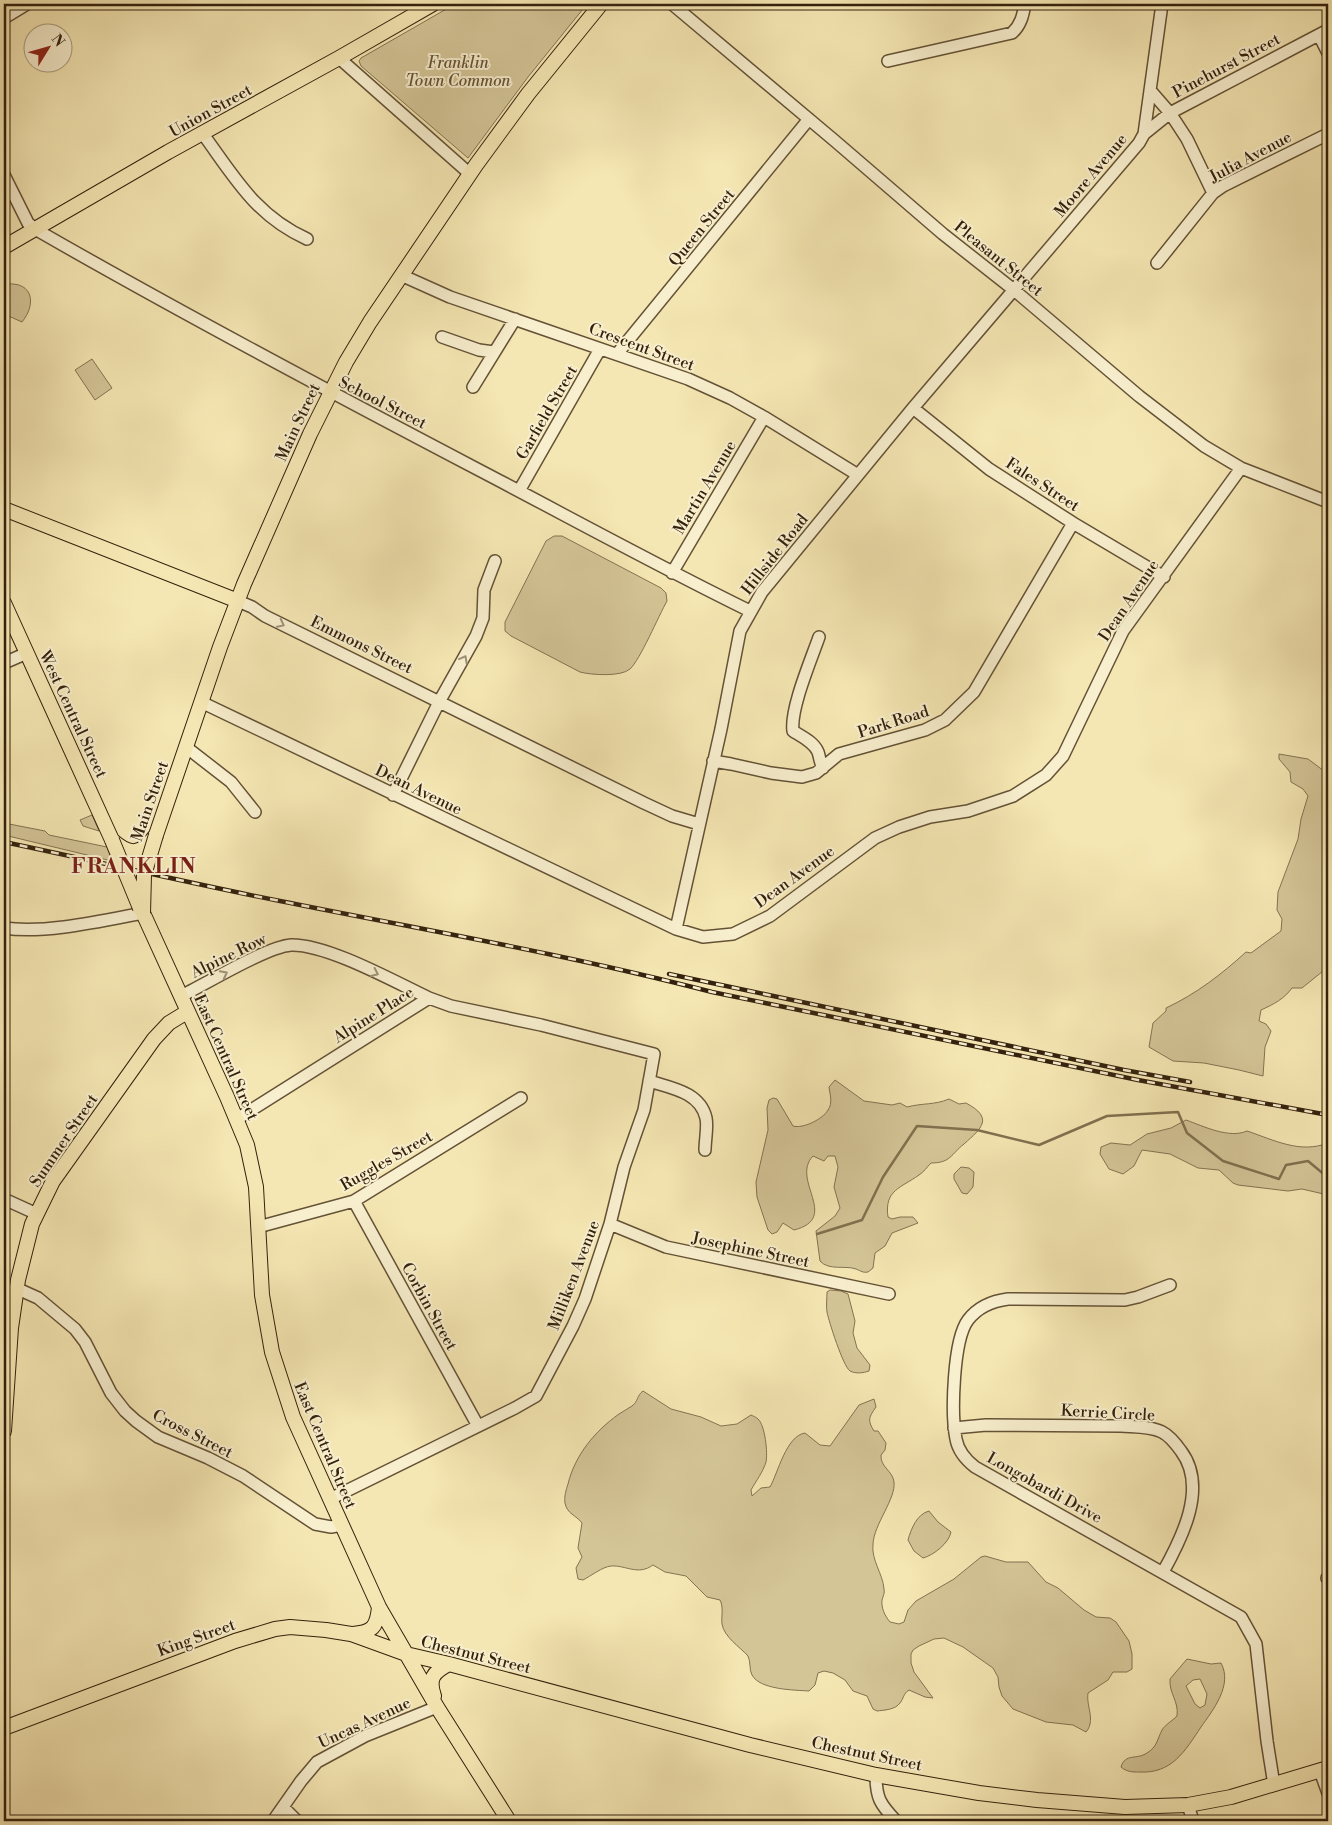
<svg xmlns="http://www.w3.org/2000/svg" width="1332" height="1825" viewBox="0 0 1332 1825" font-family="'Libre Bodoni',serif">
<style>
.green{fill:#d4c597;stroke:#847352;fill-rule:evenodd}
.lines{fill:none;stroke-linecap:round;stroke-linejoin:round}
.stream{stroke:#80704f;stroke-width:2.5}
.minor-casing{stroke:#645236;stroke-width:14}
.major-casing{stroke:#34210d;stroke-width:16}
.minor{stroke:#f8efce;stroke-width:11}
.major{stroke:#f5e7b3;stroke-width:14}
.rail-casing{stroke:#34210d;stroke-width:4.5}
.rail{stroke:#f8efce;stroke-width:2.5;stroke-dasharray:8;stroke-linecap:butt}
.major-bridge-casing{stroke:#34210d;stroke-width:16;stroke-linecap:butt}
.major-bridge{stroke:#f5e7b3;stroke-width:14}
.oneway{stroke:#a09277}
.labels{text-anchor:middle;stroke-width:4;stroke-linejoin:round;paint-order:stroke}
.park-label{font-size:16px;font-style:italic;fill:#645236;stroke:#f8efce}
.street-label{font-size:16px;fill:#34210d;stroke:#f8efce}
.district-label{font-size:21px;font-weight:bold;letter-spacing:1px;fill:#7a1f14;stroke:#f8efce}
</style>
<rect width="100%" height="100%" fill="#f5e7b3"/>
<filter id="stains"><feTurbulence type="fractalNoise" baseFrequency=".004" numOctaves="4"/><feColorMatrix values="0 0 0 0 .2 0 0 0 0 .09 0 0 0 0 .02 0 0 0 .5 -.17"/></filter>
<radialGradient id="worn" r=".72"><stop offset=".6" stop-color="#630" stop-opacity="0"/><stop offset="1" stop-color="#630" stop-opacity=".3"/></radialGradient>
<!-- green -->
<path class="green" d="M455,4h132l-59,73 -60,81 -107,-92 -2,-5 2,-3z
M7,284c27,-2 29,21 15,38l-18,-8v-21z
M92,359l20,29 -17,12 -20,-30z
M554,536h8l99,52 5,5 1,8c-8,14 -27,59 -37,68 -9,8 -39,6 -50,3l-69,-36 -6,-5v-9l41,-81z
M1279,754l29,5 20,15v193l-26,21h-10c-8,11 -18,16 -31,22l-2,11 7,3 5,7 -6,16 -2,29 -24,-6 -35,-7 -31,-2 -24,-14 4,-24 13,-12v-3c30,-14 56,-34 80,-56l5,1 30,-22 1,-12 -5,-9 1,-18 20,-53 3,-20 7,-23 -5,-7 -12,-7 -1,-10 -11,-13z
M92,815l7,16 -16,-5 -3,-6z
M4,823l41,8 4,4 58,12 5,14 -108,-26z
M835,1080l29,21 28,4 8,-2 7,4c15,-4 28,-2 42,-8l10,5 7,-1c28,15 16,25 -2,41 -13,10 -13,19 -33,19 -4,4 -7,9 -12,12 -18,13 -35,15 -31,42l4,2 8,-2h13l5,6 -26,10 -7,13 -10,7 -2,15 -5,4c-5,1 -7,-1 -12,-3 -11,-4 -27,2 -36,-8l-4,-30 19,-15 5,-8 -6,-21 4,-20 -3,-11h-7l-4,5 -11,-5c-23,24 28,62 -19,74l-11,-7 -6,9 -5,2 -4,-4 -11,-33 -1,-15 12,-52 -1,-22 2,-8 4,-2 4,1 16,27c10,3 30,-7 35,-16 5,-7 2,-15 1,-23z
M1186,1120c17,6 43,19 61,11 27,9 53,23 81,12v52l-26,-6 -14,2 -50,-6 -5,-2 -14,-13 -21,-2 -28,-14 -28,-4 -8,16 -11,8 -14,-5 -9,-15 1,-7 10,-4 19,2 17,-11 24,-6z
M961,1167l8,1 5,4 -1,15 -6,7 -5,-1 -8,-14v-5z
M830,1290l11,1 7,3 7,27 -2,12 4,15 13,17 -1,6c-6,2 -13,3 -19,0 -7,-5 -21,-49 -23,-59 -1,-6 0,-14 0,-20z
M643,1391l28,18 30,8 20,9 16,-2 14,-9c2,1 5,2 7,4 7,6 10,34 8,43 -3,10 -10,19 -15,28l1,6 9,-8 9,-1c8,-14 16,-51 35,-54l15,12 10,1 29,-41 15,-6 2,8c-7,10 -9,13 -2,24h4l8,12 -1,7 -4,5c-1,12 12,16 13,27 2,17 -20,42 -21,62 -2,16 10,30 11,45 1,4 -1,7 -2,11 -1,8 3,16 8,22l9,2 5,-2 4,-12 8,-9 38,-22 27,-22 4,-1 21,6h22l18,20 12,6 26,22 12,7 14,1 6,4 13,19 3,13v15l-5,3h-14l-5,8 -20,13c-2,14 8,27 -2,39l-13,-7 -27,-3 -33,-13 -11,-13 -3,-9 -1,-10 -5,-9 -30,-21 -19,-9 -10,1 -15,7 -6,4 -2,4v9l3,9 19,26 -8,-1 -16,-7c-6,4 -5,8 -9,13 -5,7 -16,7 -23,8l-4,-2 -6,-13 -14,-5 -8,-11 -12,-7 -9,-2 -6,2 -3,12 -6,6c-14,-1 -49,-1 -57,-16 -3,-5 -1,-13 -4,-19 -8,-9 -24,-19 -26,-32 -1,-8 2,-16 -2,-24l-13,-3 -21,-21 -21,-4 -12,-7c-15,11 -27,0 -42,1 -9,1 -20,10 -28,14l-5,-1 -2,-11 6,-11 -4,-9 4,-25c-6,-8 -15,-9 -17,-20 -1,-6 1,-13 3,-19 7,-29 27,-53 51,-70 4,-3 9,-5 13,-8 6,-4 5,-11 11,-15z
M929,1511l9,11 13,10c-2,11 -17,23 -28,26l-9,-7 -6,-11c3,-11 9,-26 21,-29z
M1187,1659l24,5 10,-1c12,22 -8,47 -20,64 -16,24 -29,47 -62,45 -7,0 -12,0 -18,-5 4,-14 16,-7 26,-14 10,-6 10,-13 15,-23 3,-5 10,-9 15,-14 2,-15 -8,-22 -7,-37zM1200,1679l7,15 -2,11 -5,3 -5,-4 -9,-18 7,-6z"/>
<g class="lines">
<!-- stream -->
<path class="stream" d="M817,1234l45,-14 21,-43 34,-51 60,4 62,15 68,-29 71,-4 9,21 36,28 56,18 7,-14 22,-4 18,15 2,-2"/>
<defs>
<path id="minor" d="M672,4l163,137 108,93 71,56 125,106 65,50 37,22 87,34
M4,18l23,-14
M1319,35l9,18
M339,58l131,116
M888,61l124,-28c9,-8 11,-18 13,-29
M1150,90l20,23 17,26 26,54
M203,134c32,44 53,82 104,105
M1144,134l26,-21 158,-83
M4,175l24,48 7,6c146,84 295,163 444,241 90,47 179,96 271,141
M1157,263l56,-70 10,-7 105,-52
M401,275l49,22 238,82 42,19 34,19 94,58
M442,337l37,13 15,2
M617,354l192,-235
M473,387l42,-68
M913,408l76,61 84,54 91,54
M519,491l81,-142
M672,573l92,-156
M238,601l14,6 13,9 379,187 28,13 27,8
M819,637c-8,23 -29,72 -26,94 8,5 21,11 25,21 2,6 2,11 5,16
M4,663l23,-10
M201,702l475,227 27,8 30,-3 37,-18 105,-78 24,-11 31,-10 38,-6 45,-15 33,-21 17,-19 60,-125 118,-163
M186,747l45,35 24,30
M713,761l18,3 40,9 31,4 14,-4 23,-19 86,-24 20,-10 29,-28 99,-169
M393,795l46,-93 37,-66 7,-18 1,-28 11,-29
M4,928c41,6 97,-7 139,-15
M676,929l45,-200 19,-98 22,-39 151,-184 226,-265 5,-9 18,-130
M181,996c25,-12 85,-49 110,-51 36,-1 104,37 138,53
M649,1081c22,7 51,11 57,37 2,9 -1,22 -1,32
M237,1119l192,-121 22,8 90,19 113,29 -10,56 -20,57 -14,57 -25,75 -12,27 -37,70 -21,12 -185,91
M4,1199l33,15
M354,1201l124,225
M610,1224l56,23 223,47
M258,1227l96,-26 167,-103
M1170,1285l-32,12 -13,3 -117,-1c-16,2 -30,8 -40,21 -15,20 -17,94 -12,119 2,11 10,21 19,28l266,150 15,27 11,97 7,44
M18,1289l20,9 37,31 10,13 26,51 14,18 11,10 22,16 50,21 35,18 72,48 16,3 11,-2
M954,1428l32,-3 135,1c13,1 29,0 41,6 8,4 14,12 19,19 27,36 1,87 -18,121
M1327,1578l1,-1
M1320,1771l8,22
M876,1775c0,23 4,29 20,46
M1188,1805l5,16
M283,1807l14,14
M273,1821l28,-40 16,-19 48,-26 72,-29"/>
<path id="major" d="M4,247l164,-95 171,-94 94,-54
M4,509l234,92
M4,603l108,237c19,17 29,14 44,-5l64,-188 24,-63 66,-150 36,-72 24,-40 106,-157 52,-71 73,-90
M143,913l84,184 20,48 9,42 6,108 10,57 21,65 86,190 58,100 72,114
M4,1431l7,-103 7,-48 14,-56 21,-43 101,-142 15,-16 18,-11
M353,1634c19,-2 24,-6 26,-27
M434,1696c-6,-17 -1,-24 15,-32
M4,1728l231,-87 40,-12 15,-2 36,3 25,4 55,20 43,10 301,81 126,30 103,18 58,7 88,7 63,-2 43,-8 97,-29"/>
</defs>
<!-- minor casing -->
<use href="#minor" class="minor-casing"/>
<!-- major casing -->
<use href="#major" class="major-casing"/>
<!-- minor -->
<use href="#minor" class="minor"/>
<!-- major -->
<use href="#major" class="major"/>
<defs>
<path id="rail" d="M4,842c92,19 184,41 276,59 145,29 290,54 432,91l426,88 190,35
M669,974l455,96 66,12"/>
</defs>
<!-- rail casing -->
<use href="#rail" class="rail-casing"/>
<!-- rail -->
<use href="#rail" class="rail"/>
<defs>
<path id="major-bridge" d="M112,840l28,68
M143,913l1,-38 12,-40"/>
</defs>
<!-- major-bridge casing -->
<use href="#major-bridge" class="major-bridge-casing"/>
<!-- major-bridge -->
<use href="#major-bridge" class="major-bridge"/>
</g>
<!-- one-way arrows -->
<defs><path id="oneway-chevron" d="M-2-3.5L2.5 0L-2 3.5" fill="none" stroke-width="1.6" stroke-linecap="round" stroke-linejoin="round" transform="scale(1.25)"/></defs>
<g class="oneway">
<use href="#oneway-chevron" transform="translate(281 624) rotate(26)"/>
<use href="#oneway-chevron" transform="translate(464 659) rotate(-61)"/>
<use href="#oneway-chevron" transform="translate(375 973) rotate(25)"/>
<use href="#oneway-chevron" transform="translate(224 974) rotate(-27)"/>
</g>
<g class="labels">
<!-- park labels -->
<g class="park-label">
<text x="458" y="68">Franklin<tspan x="458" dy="18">Town Common</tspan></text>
</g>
<!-- street labels -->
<g class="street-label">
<text transform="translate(1226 65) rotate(-28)" y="6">Pinehurst Street</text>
<text transform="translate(210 110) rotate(-29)" y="6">Union Street</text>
<text transform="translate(1250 156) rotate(-28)" y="6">Julia Avenue</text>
<text transform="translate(1090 175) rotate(-50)" y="6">Moore Avenue</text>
<text transform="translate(701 227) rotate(-51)" y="6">Queen Street</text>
<text transform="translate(999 258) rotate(39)" y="6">Pleasant Street</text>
<text transform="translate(642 346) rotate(20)" y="6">Crescent Street</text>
<text transform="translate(383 402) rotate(27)" y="6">School Street</text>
<text transform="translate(546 412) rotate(-60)" y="6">Garfield Street</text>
<text transform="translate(297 422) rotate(-65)" y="6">Main Street</text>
<text transform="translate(1043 484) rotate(33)" y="6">Fales Street</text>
<text transform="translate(704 487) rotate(-59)" y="6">Martin Avenue</text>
<text transform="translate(774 554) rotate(-52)" y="6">Hillside Road</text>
<text transform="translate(1128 600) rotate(-56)" y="6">Dean Avenue</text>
<text transform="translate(362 644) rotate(26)" y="6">Emmons Street</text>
<text transform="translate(74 714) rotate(65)" y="6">West Central Street</text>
<text transform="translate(893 721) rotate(-18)" y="6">Park Road</text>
<text transform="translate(419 789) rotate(26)" y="6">Dean Avenue</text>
<text transform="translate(149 801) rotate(-71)" y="6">Main Street</text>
<text transform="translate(794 876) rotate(-36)" y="6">Dean Avenue</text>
<text transform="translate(228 955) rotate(-26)" y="6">Alpine Row</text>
<text transform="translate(373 1014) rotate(-32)" y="6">Alpine Place</text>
<text transform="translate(227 1057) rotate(66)" y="6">East Central Street</text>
<text transform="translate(63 1140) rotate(-56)" y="6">Summer Street</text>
<text transform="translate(386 1160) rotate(-30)" y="6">Ruggles Street</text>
<text transform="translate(751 1249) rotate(12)" y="6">Josephine Street</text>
<text transform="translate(573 1275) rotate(-69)" y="6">Milliken Avenue</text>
<text transform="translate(430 1306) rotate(61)" y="6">Corbin Street</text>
<text transform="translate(1108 1412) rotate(3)" y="6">Kerrie Circle</text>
<text transform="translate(193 1433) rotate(27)" y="6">Cross Street</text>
<text transform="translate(326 1445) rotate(67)" y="6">East Central Street</text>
<text transform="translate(1045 1487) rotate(29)" y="6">Longobardi Drive</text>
<text transform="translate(196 1637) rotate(-20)" y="6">King Street</text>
<text transform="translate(476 1654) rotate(14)" y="6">Chestnut Street</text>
<text transform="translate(364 1722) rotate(-25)" y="6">Uncas Avenue</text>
<text transform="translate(867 1753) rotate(12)" y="6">Chestnut Street</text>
</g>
<!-- district labels -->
<g class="district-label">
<text x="134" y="873">FRANKLIN</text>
</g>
</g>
<!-- margin -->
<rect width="1332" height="1825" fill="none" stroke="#f5e7b3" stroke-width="20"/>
<rect x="5" y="5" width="1322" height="1815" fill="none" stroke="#34210d" stroke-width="2.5"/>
<rect x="10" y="10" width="1312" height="1805" fill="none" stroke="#34210d"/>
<!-- north arrow -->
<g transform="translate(48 48) rotate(53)"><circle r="24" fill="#f8efce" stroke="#aa9d81"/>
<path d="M0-4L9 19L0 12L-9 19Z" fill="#8f2418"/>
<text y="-8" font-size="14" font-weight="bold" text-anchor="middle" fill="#34210d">N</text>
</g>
<rect width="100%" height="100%" filter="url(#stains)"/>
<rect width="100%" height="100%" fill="url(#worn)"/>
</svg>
